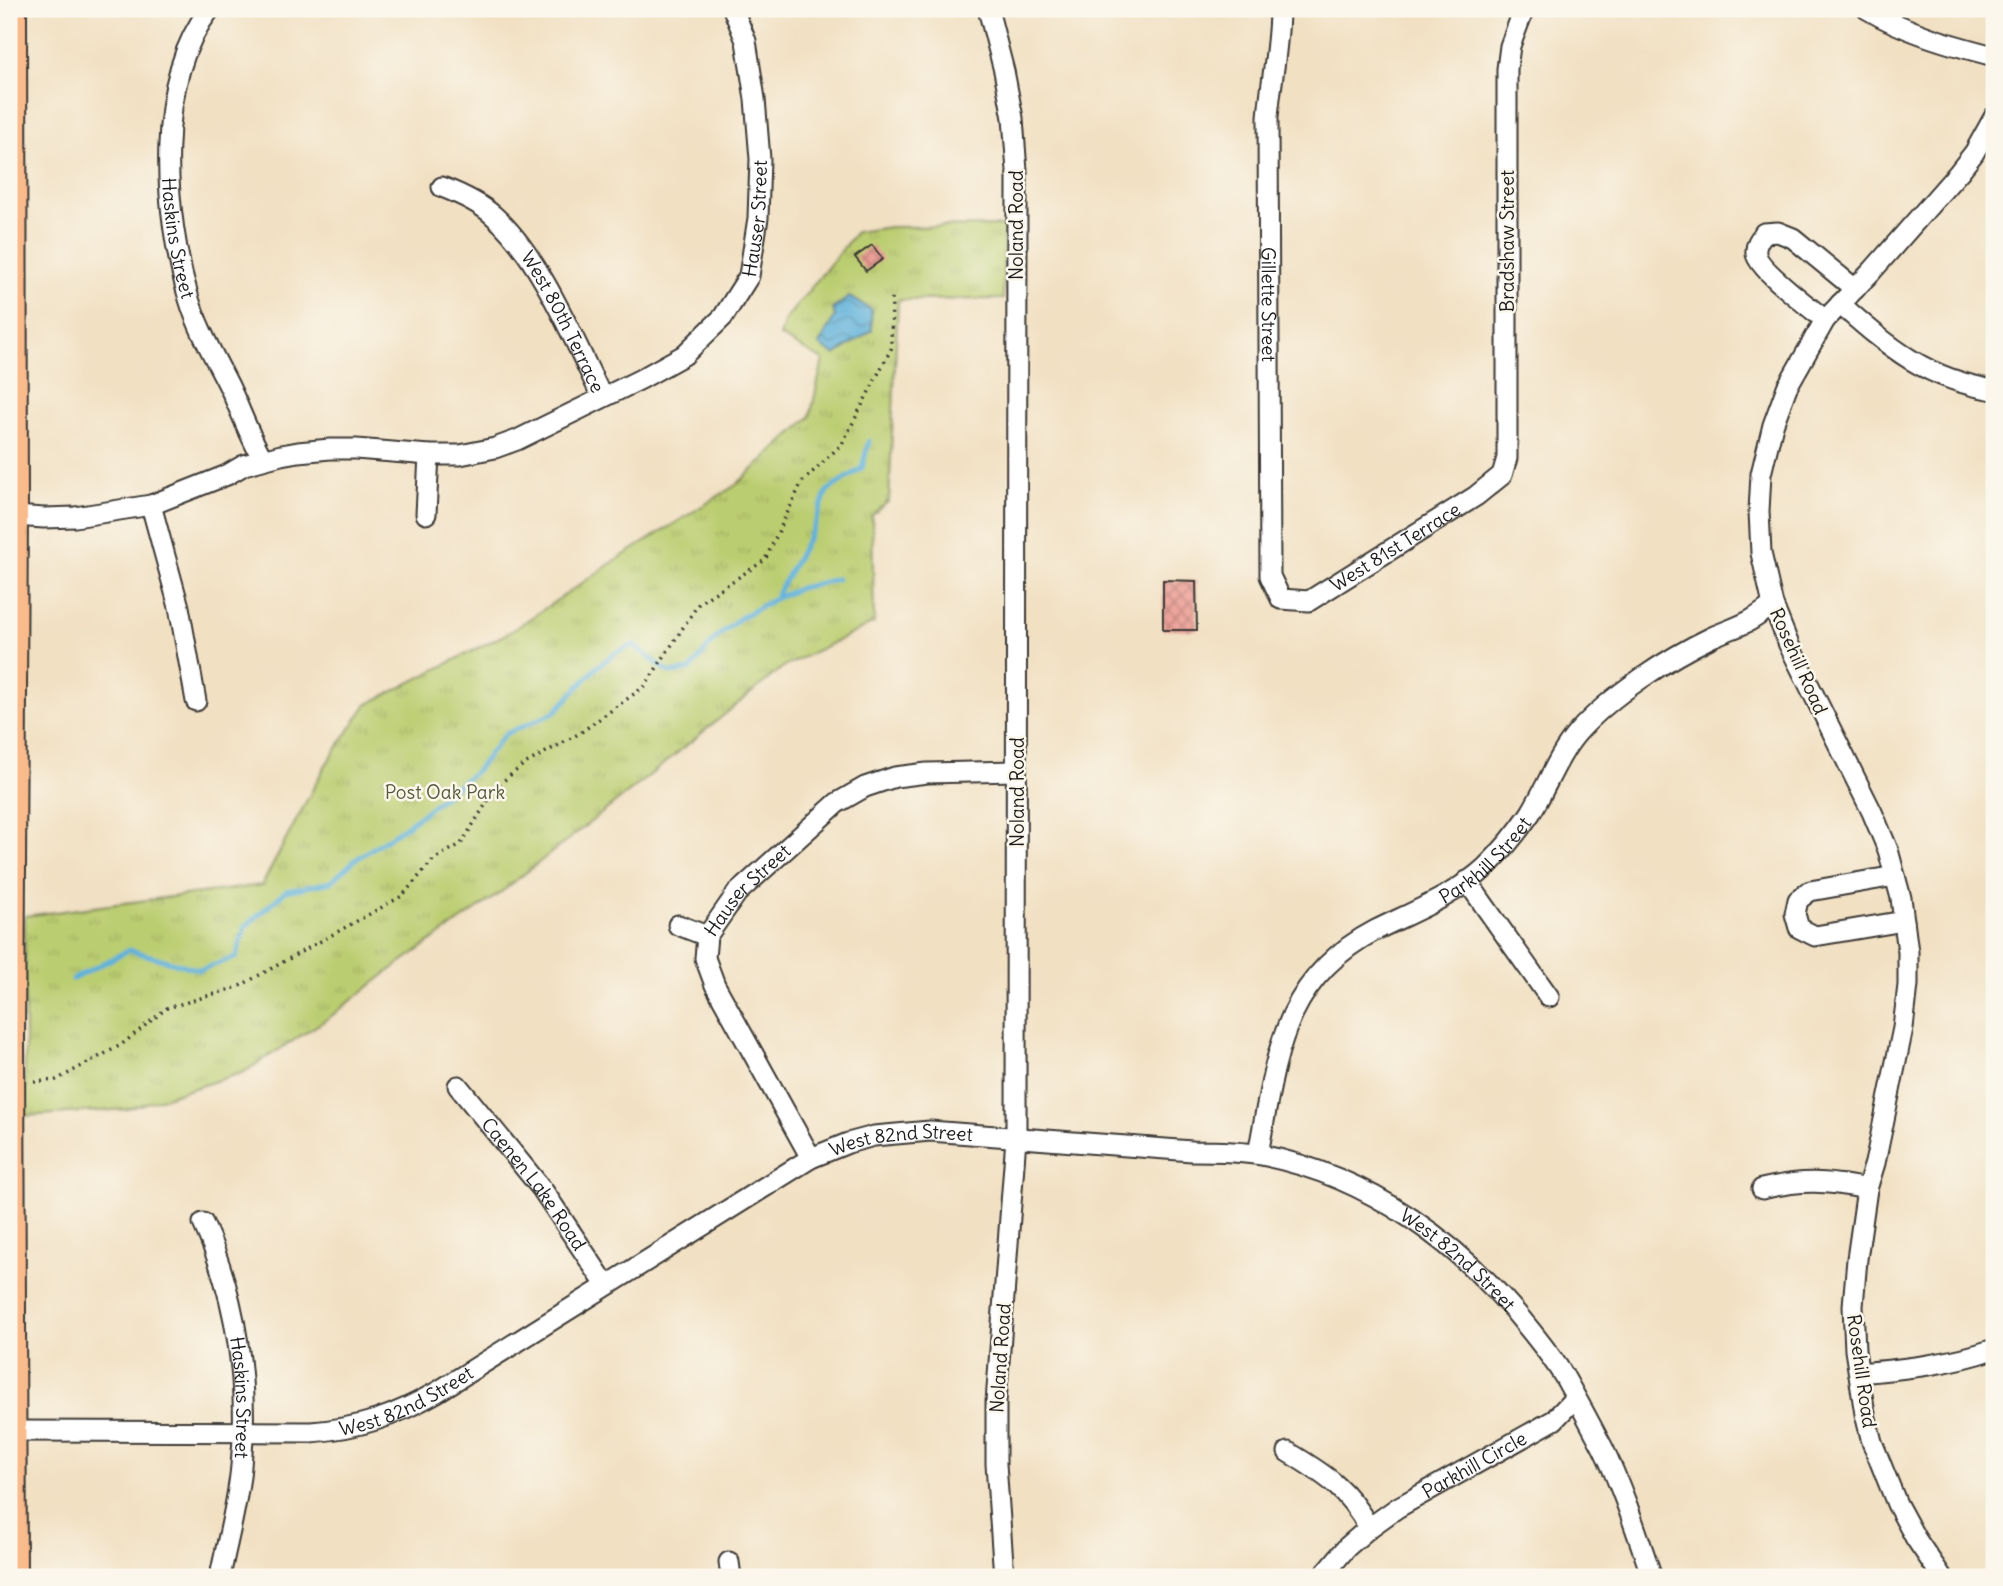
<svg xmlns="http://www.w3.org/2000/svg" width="2003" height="1586" viewBox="0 0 2003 1586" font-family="Delius,sans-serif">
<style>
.park{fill:url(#park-tufts);stroke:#6c7446;stroke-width:2}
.water{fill:url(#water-waves);stroke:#3e667b;stroke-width:2}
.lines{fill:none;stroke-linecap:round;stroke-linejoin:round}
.stream{stroke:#5fb1da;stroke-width:5}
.building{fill:url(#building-cross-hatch)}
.minor-casing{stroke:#3c3935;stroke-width:23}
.major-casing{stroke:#3c3935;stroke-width:28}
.path{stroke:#3c3935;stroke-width:3.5;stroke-dasharray:2 5;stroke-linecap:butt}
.minor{stroke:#fff;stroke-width:19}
.major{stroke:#fabb8c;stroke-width:24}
.labels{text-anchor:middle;stroke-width:5;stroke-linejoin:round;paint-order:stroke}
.street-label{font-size:19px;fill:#1c1c1c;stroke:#fbf7ec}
.park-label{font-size:19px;fill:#545a3a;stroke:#fbf7ec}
</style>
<defs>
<pattern id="park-tufts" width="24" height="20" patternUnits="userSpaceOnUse" patternTransform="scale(1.75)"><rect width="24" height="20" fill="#bbcd71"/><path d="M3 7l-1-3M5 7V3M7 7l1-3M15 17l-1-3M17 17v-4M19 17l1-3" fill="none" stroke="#a0af61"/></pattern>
<pattern id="water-waves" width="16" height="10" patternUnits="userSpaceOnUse" patternTransform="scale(1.75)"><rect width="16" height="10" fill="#5fb1da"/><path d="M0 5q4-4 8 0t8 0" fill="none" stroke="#4e8fb0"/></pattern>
<pattern id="building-cross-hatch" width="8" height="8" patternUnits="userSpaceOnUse" patternTransform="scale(1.75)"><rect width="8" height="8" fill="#ec9e95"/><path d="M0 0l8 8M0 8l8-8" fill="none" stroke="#be8079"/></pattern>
</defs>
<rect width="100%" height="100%" fill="#fbf7ec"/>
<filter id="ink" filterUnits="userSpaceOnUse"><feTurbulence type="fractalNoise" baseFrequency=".0143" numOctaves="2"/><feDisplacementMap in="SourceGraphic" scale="14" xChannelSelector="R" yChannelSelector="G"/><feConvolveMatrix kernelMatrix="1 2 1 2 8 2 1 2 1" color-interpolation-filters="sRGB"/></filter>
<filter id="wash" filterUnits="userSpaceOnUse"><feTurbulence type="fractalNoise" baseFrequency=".00686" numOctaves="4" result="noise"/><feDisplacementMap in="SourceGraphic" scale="28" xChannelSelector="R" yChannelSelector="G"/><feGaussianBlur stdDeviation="1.57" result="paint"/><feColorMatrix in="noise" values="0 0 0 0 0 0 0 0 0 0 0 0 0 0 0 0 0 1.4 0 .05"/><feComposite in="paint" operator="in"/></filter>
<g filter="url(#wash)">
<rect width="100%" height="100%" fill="#f1e0c2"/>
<!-- park -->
<path class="park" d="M1004,226l-1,73 -105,1 -9,201 -17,14 2,108 -91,44 -144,117 -143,112 -100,70 -66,51 -86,55 -116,37 -103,7v-200l237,-31 63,-119 41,-61 144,-73 106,-72 120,-75 74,-68 13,-57 -43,-24 5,-16 71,-88 34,-5z"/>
<!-- water -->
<path class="water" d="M849,297l22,12 1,21 -37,25 -16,-10 16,-29 -2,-7z"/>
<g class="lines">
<!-- stream -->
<path class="stream" d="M775,598l38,-69 14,-38 35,-23 7,-27
M73,979l56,-29 71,20 36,-13 9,-30 41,-36 45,-9 24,-22 54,-36 68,-54 28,-36 49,-21 43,-46 20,-15 16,-7 37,28 20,-3 26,-32 24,-20 34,-19 26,-11 37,-9"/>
</g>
<g id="blocks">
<!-- building -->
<path class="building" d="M872,245l11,14 -17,12 -11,-14z
M1163,580l33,1 1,49h-34z"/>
</g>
</g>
<g filter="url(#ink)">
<use href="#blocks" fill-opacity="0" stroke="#3c3935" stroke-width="2"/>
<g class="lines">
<defs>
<g id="minor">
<path id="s1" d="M210,9c-57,72 -46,206 -21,290 9,30 26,59 40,87 12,25 20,50 34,73"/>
<path d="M988,9l16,62 9,47 4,53 -1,967 -20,264v62l8,113"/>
<path id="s2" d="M1279,9c0,37 -8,72 -11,108l2,459 11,23 28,2 167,-105 26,-21 5,-17v-389l3,-23 14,-37"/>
<path d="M1867,9c38,23 84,36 127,47"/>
<path id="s3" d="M442,187c18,7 38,16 52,29 46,40 81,127 108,181"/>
<path d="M1840,304c50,44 86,75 154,86"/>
<path d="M1825,320c-14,-12 -66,-50 -69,-66 -1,-9 3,-14 8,-21l14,-1 15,6 62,51"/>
<path d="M151,505l28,102 17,94"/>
<path d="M426,514l3,-59"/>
<path id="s4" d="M15,516l29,2 31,-1 76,-12 76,-30 17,-10 37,-10 17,-3 32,-3h26l73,6h31l35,-7 22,-8 124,-61 43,-24 39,-38 26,-41 9,-58 2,-59 -5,-60 -9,-58 -13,-32"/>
<path d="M1895,876l-85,15 -12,9 -3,14 4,14 16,8 89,-15"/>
<path d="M1467,881l82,116"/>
<path d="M678,925l29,11"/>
<path id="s5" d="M458,1086l84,103 64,96"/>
<path id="s6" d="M1258,1154c18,-94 22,-174 118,-224 36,-18 80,-35 110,-63 16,-16 31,-34 44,-53 17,-27 27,-58 48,-82 32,-36 90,-74 134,-95 13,-6 27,-10 39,-17 7,-4 15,-10 22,-15"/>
<path id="s7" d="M811,1158l-96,-173 -10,-27 2,-22 30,-43 100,-90 28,-16 30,-10 32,-4 89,-2"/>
<path d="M1762,1189c41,-10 64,-8 105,0"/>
<path id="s8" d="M203,1223c34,74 46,162 38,243 -3,37 -14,75 -21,111"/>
<path d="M1859,1373c45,-4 93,-9 135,-24"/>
<path id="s9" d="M13,1431l298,1c50,-4 82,-15 126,-40l374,-234 37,-15 26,-7 56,-5 262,20c23,0 46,0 69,4 109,21 202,90 270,176 12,15 24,30 34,47 13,23 26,47 38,70 20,41 34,86 49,129"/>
<path d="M1288,1452c38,23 59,36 81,76"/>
<path d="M729,1562l2,15"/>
<path id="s10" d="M1322,1577l25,-30 22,-19 28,-20 157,-88 21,-22"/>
<path d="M1942,1577l-26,-38 -19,-35 -25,-62 -7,-28 -10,-64 -2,-44 4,-47 10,-70 8,-26 28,-135 5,-43v-33l-7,-54 -13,-48 -16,-38 -83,-167 -16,-40 -12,-52 -2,-42 2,-37 12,-49 14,-38 38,-67 47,-49 87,-99 15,-19 20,-36"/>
</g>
<path id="major" d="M14,1577l-2,-533 3,-528 -1,-507"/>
</defs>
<!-- minor casing -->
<use href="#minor" class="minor-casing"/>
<!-- major casing -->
<use href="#major" class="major-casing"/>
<!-- path -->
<path class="path" d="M34,1082l22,-2 65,-35 46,-37 71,-21 164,-91 32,-37 27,-15 36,-58 26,-21 57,-32 65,-47 54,-83 66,-43 37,-78 40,-38 49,-95 1,-53"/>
<!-- minor -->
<use href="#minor" class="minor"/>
<!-- major -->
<use href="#major" class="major"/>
</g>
</g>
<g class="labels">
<!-- street labels -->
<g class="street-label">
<text dy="7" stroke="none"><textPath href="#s4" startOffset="864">Hauser Street</textPath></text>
<text transform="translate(1016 225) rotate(-90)" y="7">Noland Road</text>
<text dy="7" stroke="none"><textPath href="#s1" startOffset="238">Haskins Street</textPath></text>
<text transform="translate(1507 241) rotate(-90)" y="7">Bradshaw Street</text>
<text dy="7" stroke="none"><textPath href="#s2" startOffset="296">Gillette Street</textPath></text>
<text dy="7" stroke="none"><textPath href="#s3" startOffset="187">West 80th Terrace</textPath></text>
<text dy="7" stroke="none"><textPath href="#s2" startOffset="723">West 81st Terrace</textPath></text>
<text transform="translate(1799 661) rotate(66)" y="7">Rosehill Road</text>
<text transform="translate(1017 792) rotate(-90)" y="7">Noland Road</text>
<text dy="7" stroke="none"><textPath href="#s6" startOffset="396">Parkhill Street</textPath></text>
<text dy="7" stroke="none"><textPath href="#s7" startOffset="310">Hauser Street</textPath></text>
<text dy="7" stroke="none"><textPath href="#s9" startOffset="966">West 82nd Street</textPath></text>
<text dy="7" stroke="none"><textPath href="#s5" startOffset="124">Caenen Lake Road</textPath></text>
<text dy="7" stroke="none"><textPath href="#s9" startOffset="1554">West 82nd Street</textPath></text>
<text transform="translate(1000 1358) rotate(-86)" y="7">Noland Road</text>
<text transform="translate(1862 1371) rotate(82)" y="7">Rosehill Road</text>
<text dy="7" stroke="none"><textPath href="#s9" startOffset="399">West 82nd Street</textPath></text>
<text dy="7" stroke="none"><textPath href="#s8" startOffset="180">Haskins Street</textPath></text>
<text dy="7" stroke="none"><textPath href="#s10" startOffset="191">Parkhill Circle</textPath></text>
</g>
<!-- park labels -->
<g class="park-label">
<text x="445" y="799">Post Oak Park</text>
</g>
</g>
<!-- margin -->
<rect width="2003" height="1586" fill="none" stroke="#fbf7ec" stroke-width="35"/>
</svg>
